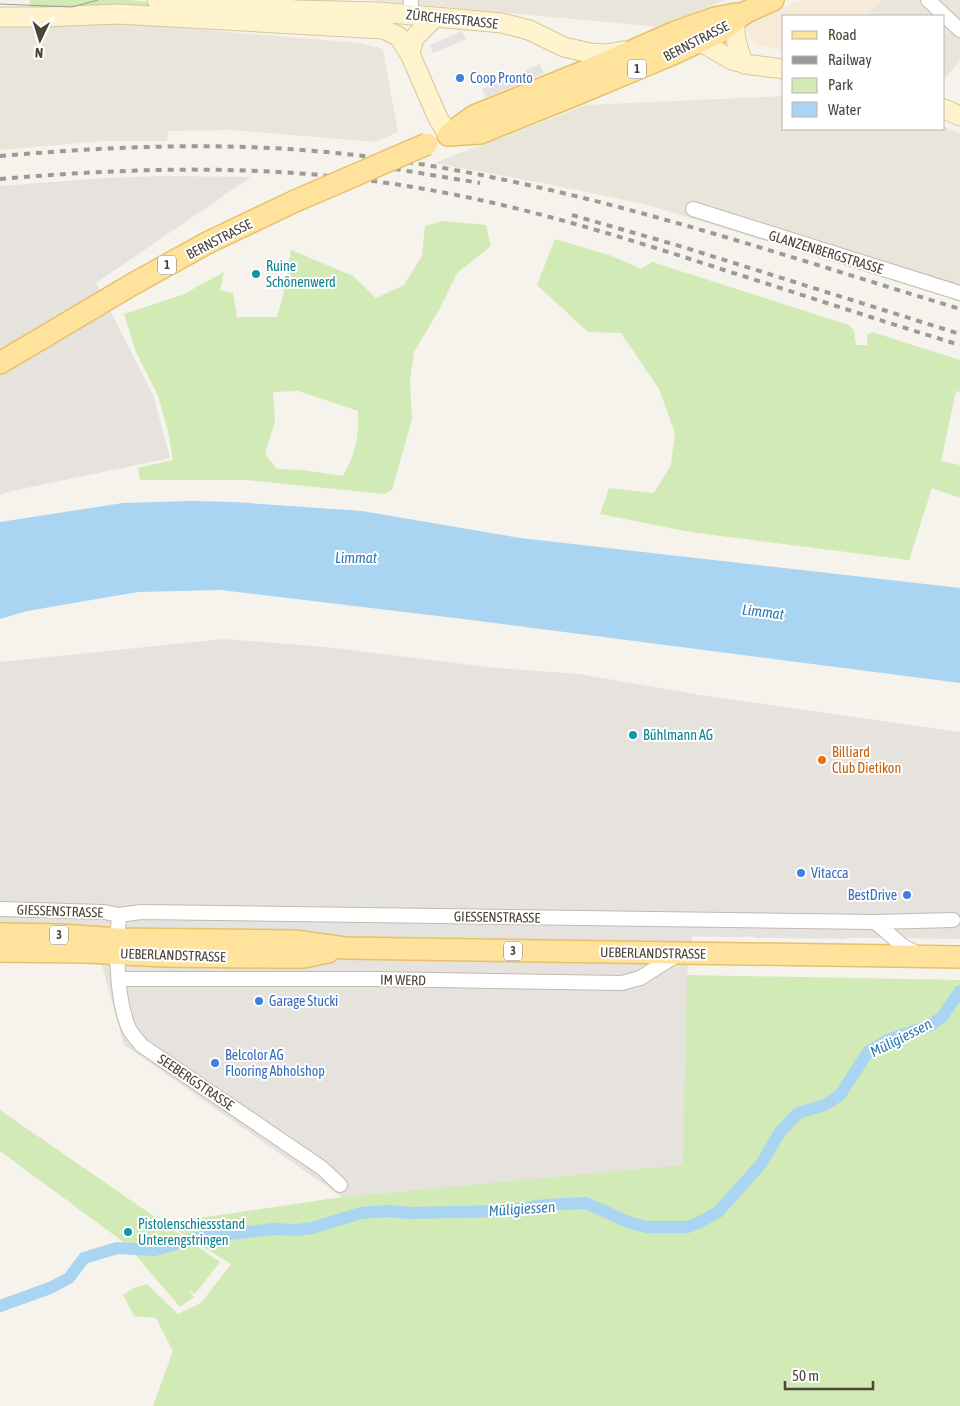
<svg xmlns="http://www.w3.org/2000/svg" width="960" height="1406" viewBox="0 0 960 1406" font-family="'Asap Condensed',sans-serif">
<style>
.residential{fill:#eae5da}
.commercial{fill:#f7ead8}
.industrial{fill:#e6e2dd}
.green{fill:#d2eab5;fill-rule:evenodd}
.parking{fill:#e5e3e0}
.water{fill:#a9d4f2}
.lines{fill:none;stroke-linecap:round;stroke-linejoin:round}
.canal{stroke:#a9d4f2;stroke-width:12}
.street-casing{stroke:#c2bbae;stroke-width:16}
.secondary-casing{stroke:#d6c79b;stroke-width:21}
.primary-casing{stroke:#e6c16a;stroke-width:24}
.street{stroke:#fff;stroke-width:14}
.secondary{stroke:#fff3cd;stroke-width:19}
.primary{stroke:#ffe39c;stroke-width:21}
.tram{stroke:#9a9a9a;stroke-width:1}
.rail{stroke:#9a9a9a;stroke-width:4;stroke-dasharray:6 6;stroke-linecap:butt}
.primary-bridge-casing{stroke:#e6c16a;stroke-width:24;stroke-linecap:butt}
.primary-bridge{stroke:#ffe39c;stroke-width:21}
.shop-dot{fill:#3f7fe0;stroke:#fff;stroke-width:2}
.culture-dot{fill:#0f9aa8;stroke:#fff;stroke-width:2}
.food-dot{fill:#e8710a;stroke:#fff;stroke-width:2}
.labels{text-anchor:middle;stroke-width:4;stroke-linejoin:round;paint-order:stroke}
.shield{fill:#fff;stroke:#817c74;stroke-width:1}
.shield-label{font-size:12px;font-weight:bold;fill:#4b4439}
.street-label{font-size:14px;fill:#4b4439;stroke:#fff}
.shop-label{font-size:14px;fill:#366cbe;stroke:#fff;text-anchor:start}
.culture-label{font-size:14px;fill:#0d838f;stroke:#fff;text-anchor:start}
.food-label{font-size:14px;fill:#c56008;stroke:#fff;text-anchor:start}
.water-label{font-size:15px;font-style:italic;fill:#2e7ab2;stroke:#fff}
</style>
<rect width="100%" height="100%" fill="#f6f3ec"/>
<!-- residential -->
<path class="residential" d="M368,0h358l-65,27z
M883,0h77v61l-14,16 -2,-2v-59h-75l-2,-1z
M124,23l236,20 23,6 15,83 -23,10 -143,-12 -64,1 -1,10h-63l-104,9v-125z
M784,96v33h160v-2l16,6v168l-312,-96 -95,-20 -119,-22 153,-58z"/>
<!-- commercial -->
<path class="commercial" d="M802,0h81l-16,15 2,1h-85v34l-25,-4 -9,-4 -4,-19z"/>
<!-- industrial -->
<path class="industrial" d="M164,176l87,1 -155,106 57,112 17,63 -158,33 -12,4v-309l105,-8z
M224,639l102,8 170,21 83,6 121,21 260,37v207l-268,-3 -5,39 -3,191 -342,31 -218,-152 -33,-119 -91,-1v-263z"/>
<!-- green -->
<path class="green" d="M30,0h99l39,4 100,7 -239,2z
M443,221l43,4 5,21 -34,27 -18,37 -25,42 -4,29 2,38 -20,71 -8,4 -137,-14h-107l-2,-12 35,-8 -5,-29 -10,-35 -22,-44 -12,-38 60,-20 40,-22 -4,18 13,3 4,24h40l6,-22 8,-45 62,26 23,22 28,-13 18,-29 3,-30zM298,391l60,20c1,28 -2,40 -15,65l-41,-6 -25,-1 -12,-15 10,-33 -2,-29z
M555,239l57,17 29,13 11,-7 197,63 5,6 2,14h11v-10l5,-3 88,28v32l-4,-1 -15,70 19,4v33l-28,-10 -23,72 -219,-28 -90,-18 9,-26 45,5 17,-28 4,-32 -16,-44 -38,-56 -33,-1 -51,-47z
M687,975l273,5v426h-807l20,-55 -17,-33 -22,-2 -11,-21 11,-7 13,-4 31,30 23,-11 30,-39 -66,-41 177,-26 341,-32z
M0,1110l220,152 -25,32 -7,-4 6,7 -14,10 -54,-63 -126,-93z"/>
<!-- parking -->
<path class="parking" d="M462,31l4,8 -33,14 -3,-8z
M540,64l4,9 -58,25 -4,-9z
M354,898h29v10l-29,-1z
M152,919l78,1v9l-78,-1z
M235,920l85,1v11l-85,-3z
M324,921l116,1v11l-116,-1z
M444,923l100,1v11l-100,-1z
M548,924l100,2v10l-100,-1z
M652,926l98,1 -1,10 -97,-1z
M754,927l92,1v11l-92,-1z"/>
<!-- water -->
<path class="water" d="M191,501l43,1 128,9 158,27 440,50v95l-505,-65 -234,-28 -83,2 -111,19 -27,8v-97l123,-19z"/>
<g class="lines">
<!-- canal -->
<path class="canal" d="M0,1306l50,-18 19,-10 15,-20 33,-10 38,2 42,-12 76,-9 24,1 15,-2 49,-15 28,-2 20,2 95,-2 42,-6 40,-2 42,19 18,5h42l12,-5 18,-10 43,-48 19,-32 18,-19 27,-8 15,-10 28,-43 20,-12 43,-15 11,-8 18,-26"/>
<defs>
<path id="street" d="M928,0l32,30
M410,14l1,-14
M693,209l267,84
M0,909l104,3 15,3
M875,922l28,24 15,8
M119,979h256l247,4 18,-5 40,-25
M340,1185l-18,-17 -181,-123c-4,-6 -11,-12 -13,-19 -12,-29 -12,-79 -9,-111l22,-3 734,10 78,-2"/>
<path id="secondary" d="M157,0l140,10 82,2 123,11 27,7 35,17 26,6 15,1 18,-3
M0,17h43l75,-3 265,15 15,7 12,18 27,62 11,19
M735,20c-1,16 2,29 9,44
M689,35l43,25 20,5 32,4
M410,54l4,-16 21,-21
M944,109l16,7"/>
<path id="primary" d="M448,135l32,-2 92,-37 96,-40 52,-24 26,-20 27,-12
M448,135l26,-19 124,-50 75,-33 42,-15 21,-4
M0,363l133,-79 74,-41 86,-41
M0,934l61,1 57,4 177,2 50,7 615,9
M0,951l87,1 77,4 105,1h34l25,-5"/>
</defs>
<!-- street casing -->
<use href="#street" class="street-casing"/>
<!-- secondary casing -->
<use href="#secondary" class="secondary-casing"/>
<!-- primary casing -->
<use href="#primary" class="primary-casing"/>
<!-- street -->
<use href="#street" class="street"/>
<!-- secondary -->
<use href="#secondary" class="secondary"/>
<!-- primary -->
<use href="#primary" class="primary"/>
<!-- tram -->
<path class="tram" d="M0,4l72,3 26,-7"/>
<!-- rail -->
<path class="rail" d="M0,156c105,-9 209,-14 315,-5 221,19 434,94 645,158
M371,165l109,18
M0,179c127,-11 253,-15 380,3 118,16 231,51 344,88 79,25 157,51 236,75
M572,215l111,32 277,87"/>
<defs>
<path id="primary-bridge" d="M293,202l134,-58"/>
</defs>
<!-- primary-bridge casing -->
<use href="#primary-bridge" class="primary-bridge-casing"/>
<!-- primary-bridge -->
<use href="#primary-bridge" class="primary-bridge"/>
</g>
<!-- markers -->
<g class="shop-dot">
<circle cx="460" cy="78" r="5"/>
<circle cx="801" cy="873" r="5"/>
<circle cx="907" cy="895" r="5"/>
<circle cx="259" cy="1001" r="5"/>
<circle cx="215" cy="1063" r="5"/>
</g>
<g class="culture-dot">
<circle cx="256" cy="274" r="5"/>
<circle cx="633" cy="735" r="5"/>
<circle cx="128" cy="1232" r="5"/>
</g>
<circle class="food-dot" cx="822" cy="760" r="5"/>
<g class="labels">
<!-- shield labels -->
<g class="shield">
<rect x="628" y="59.5" width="18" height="19" rx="4"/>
<rect x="158" y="255.5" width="18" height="19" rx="4"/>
<rect x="50" y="925.5" width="18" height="19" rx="4"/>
<rect x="504" y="941.5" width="18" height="19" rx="4"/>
</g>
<g class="shield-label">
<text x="637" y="73">1</text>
<text x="167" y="269">1</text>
<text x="59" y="939">3</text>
<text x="513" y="955">3</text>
</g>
<!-- street labels -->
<g class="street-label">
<text transform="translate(452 19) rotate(6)" y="5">ZÜRCHERSTRASSE</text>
<text transform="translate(696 41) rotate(-27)" y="5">BERNSTRASSE</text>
<text transform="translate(219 239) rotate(-27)" y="5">BERNSTRASSE</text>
<text transform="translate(826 252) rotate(17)" y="5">GLANZENBERGSTRASSE</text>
<text transform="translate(60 911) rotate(2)" y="5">GIESSENSTRASSE</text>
<text transform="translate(497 917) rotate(1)" y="5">GIESSENSTRASSE</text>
<text transform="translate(653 953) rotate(1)" y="5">UEBERLANDSTRASSE</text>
<text transform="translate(173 955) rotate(2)" y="5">UEBERLANDSTRASSE</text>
<text transform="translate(403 980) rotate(1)" y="5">IM WERD</text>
<text transform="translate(196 1082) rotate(34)" y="5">SEEBERGSTRASSE</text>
</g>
<!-- shop labels -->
<g class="shop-label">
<text x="470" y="83">Coop Pronto</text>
<text x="811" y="878">Vitacca</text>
<text x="897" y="900" text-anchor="end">BestDrive</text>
<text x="269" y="1006">Garage Stucki</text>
<text x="225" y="1060">Belcolor AG<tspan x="225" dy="16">Flooring Abholshop</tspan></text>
</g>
<!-- culture labels -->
<g class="culture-label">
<text x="266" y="271">Ruine<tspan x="266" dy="16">Schönenwerd</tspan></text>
<text x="643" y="740">Bühlmann AG</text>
<text x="138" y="1229">Pistolenschiessstand<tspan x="138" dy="16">Unterengstringen</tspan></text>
</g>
<!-- food labels -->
<g class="food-label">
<text x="832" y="757">Billiard<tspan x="832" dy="16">Club Dietikon</tspan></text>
</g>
<!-- water labels -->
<g class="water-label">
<text x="356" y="563">Limmat</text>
<text transform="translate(763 612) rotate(7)" y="5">Limmat</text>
<text transform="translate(901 1038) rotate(-27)" y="5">Müligiessen</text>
<text transform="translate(522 1209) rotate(-4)" y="5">Müligiessen</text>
</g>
</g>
<!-- legend -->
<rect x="782" y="15" width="162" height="115" fill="#ffffff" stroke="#b7b4b0"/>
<rect x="792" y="31" width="25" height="8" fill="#ffe39c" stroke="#b7b4b0"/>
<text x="828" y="40" font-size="15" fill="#4b4439">Road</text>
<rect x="792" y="56" width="25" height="8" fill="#9a9a9a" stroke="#b7b4b0"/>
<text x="828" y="65" font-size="15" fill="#4b4439">Railway</text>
<rect x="792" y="78" width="25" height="15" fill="#d2eab5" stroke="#b7b4b0"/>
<text x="828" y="90" font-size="15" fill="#4b4439">Park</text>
<rect x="792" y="102" width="25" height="15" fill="#a9d4f2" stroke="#b7b4b0"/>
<text x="828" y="115" font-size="15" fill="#4b4439">Water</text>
<!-- north arrow -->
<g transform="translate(40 40) rotate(184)" stroke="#ffffff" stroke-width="4" paint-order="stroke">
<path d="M0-4L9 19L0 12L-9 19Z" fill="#4b4439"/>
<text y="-8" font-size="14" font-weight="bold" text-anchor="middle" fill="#4b4439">N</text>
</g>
<!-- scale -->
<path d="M785 1381v8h88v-8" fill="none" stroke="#4b4439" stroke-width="2.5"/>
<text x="792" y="1381" font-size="15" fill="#4b4439" stroke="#ffffff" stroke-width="4" paint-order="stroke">50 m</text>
</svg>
